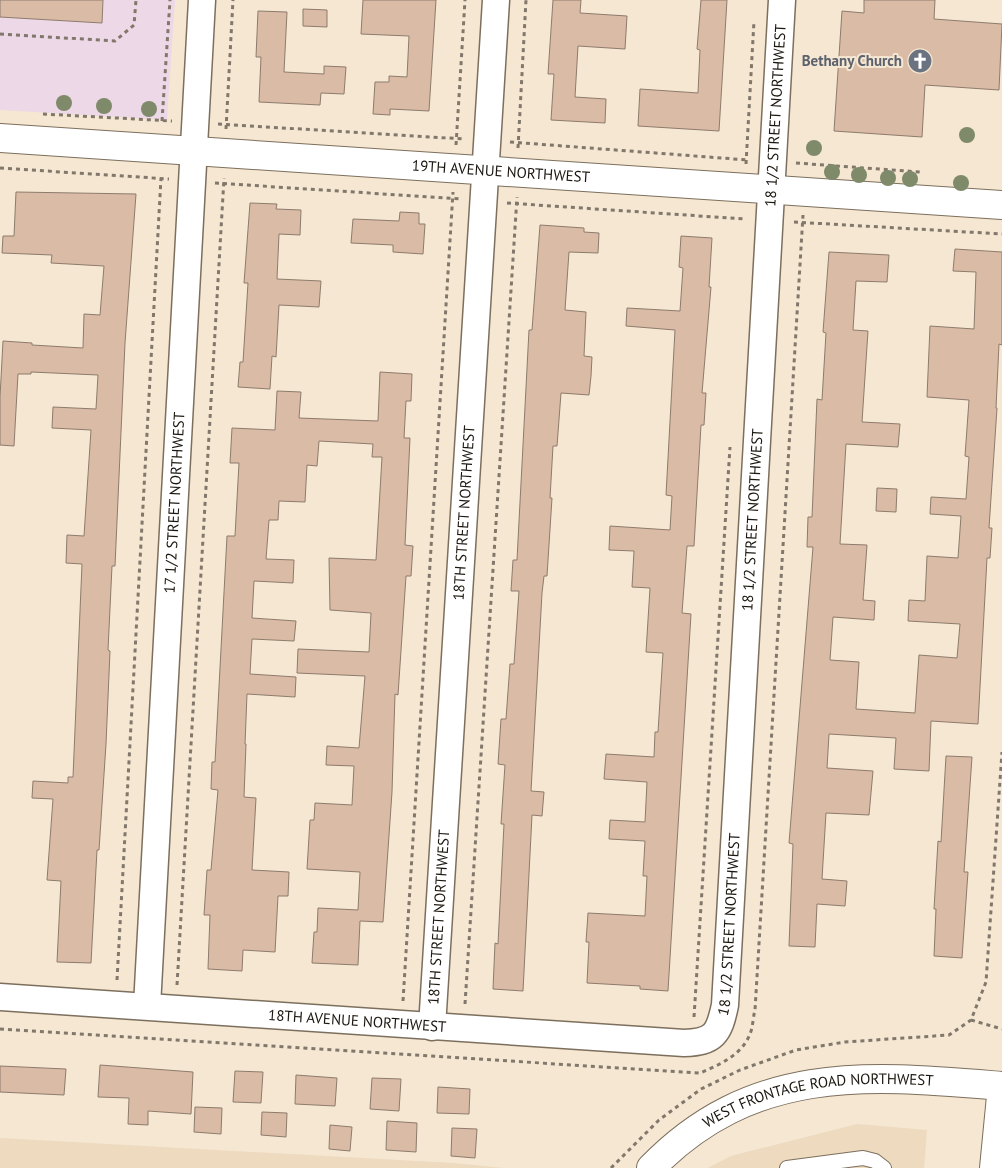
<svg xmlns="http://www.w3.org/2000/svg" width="1002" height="1168" viewBox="0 0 1002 1168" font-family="'PT Sans',sans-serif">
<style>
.built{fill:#eddabf}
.education{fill:#edd8e7}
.building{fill:#dabba5;stroke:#8e7b6d}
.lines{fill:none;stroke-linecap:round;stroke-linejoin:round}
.service-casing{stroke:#7c6f5d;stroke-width:16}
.minor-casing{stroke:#7c6f5d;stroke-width:29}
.tertiary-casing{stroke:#7c6f5d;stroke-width:30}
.secondary-casing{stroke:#7c6f5d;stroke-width:30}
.path{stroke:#81786b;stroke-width:3;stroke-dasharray:4 4;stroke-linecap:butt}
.service{stroke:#fff;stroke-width:14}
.minor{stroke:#fff;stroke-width:26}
.tertiary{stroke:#fff;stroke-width:28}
.secondary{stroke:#fff;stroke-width:28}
.tree{fill:#7e8a6a}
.labels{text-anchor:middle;stroke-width:4;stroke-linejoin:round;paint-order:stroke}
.worship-label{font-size:15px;font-weight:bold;fill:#5b616d;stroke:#f5e7d2;text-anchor:end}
.street-label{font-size:15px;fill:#1b160f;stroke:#f5e7d2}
</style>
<rect width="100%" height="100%" fill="#f5e7d2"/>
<!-- built -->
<path class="built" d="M857,1124l70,6 -3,38h-216l23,-12z
M0,1138l453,25 51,5h-504z"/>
<!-- education -->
<path class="education" d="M0,0h175l-8,120 -167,-10z"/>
<!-- building -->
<path class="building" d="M0,0h103l-1,23 -102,-6z
M363,0h73l-7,111 -39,-2v6l-17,-1 2,-32h14v-6l18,1 2,-41 -48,-2z
M553,0h28l-1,13 47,3 -2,33 -47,-3 -3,51 31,2 -1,24 -54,-3 3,-46h-6z
M701,0h26l-8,131 -81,-5 2,-37 58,4 2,-43 -3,-1z
M864,0h71l-1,19 68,5 -3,66 -74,-5 -3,52 -88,-6 8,-120 22,2z
M303,9l24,1v17l-24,-1z
M258,11l29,1 -3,60 40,2v-8l22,1 -2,27 -23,-1 -1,12 -61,-3 2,-45h-5z
M16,192l120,2 -11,149 -10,223h-3l-4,84 2,1 -4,93 -7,106h-2l-6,113 -34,-1 4,-81 -14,-1 6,-81 -21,-1 1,-17 35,2v-6h5l9,-213 -16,-1 1,-28 17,1 7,-106 -39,-2 1,-21 43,2 2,-34 -67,-3v2h-13l-4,72 -14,-1v-48l3,-56 29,2v2l51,3 1,-34 16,1 4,-49 -53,-3 1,-8 -50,-2 1,-17h11z
M250,203l27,1 -1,5 25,1 -1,25 -21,-1 -2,45 44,2 -2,26 -40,-2 -3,52 -4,-1 -2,33 -32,-2 2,-25h3l5,-79h-4z
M400,212l19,1v11h6l-2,30 -30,-2v-7l-42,-2 2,-24 46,2z
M540,225l44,3v4l15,1 -1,20 -29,-1 -4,58 21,2 -2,44 8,1 -1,19 -2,19 -28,-2 -4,53h-4l-3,52h2l-5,78h-3l-2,17 -11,198 13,1 -2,24 -10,-1 -9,176 -30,-2 2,-46 3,1 6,-120h-3l4,-59 -7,-1 3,-45h5l4,-55h4l5,-73h-8l2,-31h4l12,-230h3z
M681,236l31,2 -3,49h2l-9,106h4l-2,32h-3l-7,121h-7l-5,67 9,1 -23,377 -28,-2v-3l-53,-3 2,-41h-3l2,-29 57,3 2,-40h-4l2,-35 -36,-2 1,-19 35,2 2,-40 -43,-3 2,-25 48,3 1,-25h3l5,-79 -17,-1 4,-64 -18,-1 2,-36 -25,-1 1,-24 60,4 2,-34 -6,-1 9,-165 -49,-4 1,-18 53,3 3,-43 -4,-1z
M955,249l47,3v93l-3,-1 -3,64h1l-8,120h3l-2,30h-3l-9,166 -47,-3 -2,50 -35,-2 2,-31 -67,-4 -2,34 46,3 -4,44 -43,-2 -4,66 25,2 -2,25 -28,-2 -2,43 -26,-1 4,-102 -4,-1 24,-296h-6l1,-30h4l5,-118 5,1 4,-67 -3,-1 6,-80 60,3 -2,27 -31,-1 -3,49 15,1 -6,91 38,2 -2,23 -52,-3 -6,100 27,1 -4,55 12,1 -1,19 -41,-3 -3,43 29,2 -3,47 59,4 4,-58 38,3 3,-34 -52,-3 1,-21 16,1 2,-45 31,2 3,-42 -31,-2 1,-17 35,2 3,-42 -4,-1 4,-56 -42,-3 3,-71 44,3 2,-57 -23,-1z
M380,372l32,2 -1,27h-5l-2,37h6l-5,107 8,1 -2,30h-5l-8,119 -3,-1 -3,98 -9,130 -23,-1 -2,44 -46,-2 2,-31h3l1,-24 40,2 2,-38 -53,-3 3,-49h4l1,-17 37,2 2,-39 -28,-1 1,-19 32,2 6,-72 -68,-3 1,-24 71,3 2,-39 -41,-3 -1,-52 47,2 6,-103h-10l1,-13 -54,-3 -2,25 -10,-1 -2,37 -26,-1 -1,19h-9l-3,39 28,1 -1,23 -39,-2 -2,37 44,3 -2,20 -42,-2 -2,35 46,3 -1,20 -48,-3 -2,50h1l-2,53 12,1 -4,72 37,2 -1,24h-10l-3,56 -32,-2 -1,21 -34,-2 2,-54h-6l3,-45h4l7,-80 -7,-1 1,-27h3l12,-226h8l4,-73h-9l2,-35 43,2 2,-39 24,1 -2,26 79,3z
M877,488l20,1 -1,23 -20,-1z
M946,756l26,1 -8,115h4l-6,86 -28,-2 2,-47h-2l4,-68 3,1z
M100,1065l93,7 -2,42 -43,-3v14l-20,-1 1,-26 -31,-1z
M0,1066l66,3 -2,26 -64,-3z
M235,1071l28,1 -2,31 -28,-1z
M296,1075l41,3 -2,28 -40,-2z
M372,1078l29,1 -2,32 -29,-2z
M438,1087l32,2 -1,25 -32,-1z
M195,1107l27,1 -1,26 -27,-2z
M262,1112l25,1 -1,24 -25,-2z
M387,1121l30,2 -1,29 -30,-2z
M330,1125l22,2 -2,24 -21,-2z
M452,1128l25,1 -2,29 -24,-2z"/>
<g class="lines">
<defs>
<path id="service" d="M787,1168l76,-10 12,3 9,7"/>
<g id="minor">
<path id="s1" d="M0,997l684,46c30,-1 35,-9 41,-38l57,-1005"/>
<path id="s2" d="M147,1006l55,-1006"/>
<path id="s3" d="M432,1027l64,-1027"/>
</g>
<g id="tertiary">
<path id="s4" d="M0,138l1002,67"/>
<path id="s5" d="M651,1168c102,-105 218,-93 351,-82"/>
</g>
<path id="secondary" d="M994,1168l8,-82"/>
</defs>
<!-- service casing -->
<use href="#service" class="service-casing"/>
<!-- minor casing -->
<use href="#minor" class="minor-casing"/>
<!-- tertiary casing -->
<use href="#tertiary" class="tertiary-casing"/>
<!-- secondary casing -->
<use href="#secondary" class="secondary-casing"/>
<!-- path -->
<path class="path" d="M0,34l115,7 19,-16 2,-25
M43,114l129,7
M162,121l8,-121
M218,124l246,15
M226,129l7,-129
M510,142l238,18
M456,145l9,-145
M518,148l8,-148
M796,163l124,9
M746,164l8,-143
M0,168l169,11
M215,183l246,16
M507,203l238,16
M794,222l208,12
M117,980l44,-802
M177,985l47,-807
M403,1001l50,-809
M465,1004l52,-807
M694,1017l36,-570
M971,1020l31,9
M0,1029l700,44c19,-8 42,-18 50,-39 3,-7 3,-17 5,-24l48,-795
M611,1168l48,-48 42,-31 39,-19 56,-20 49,-8 104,-7 22,-15 15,-38 16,-230"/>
<!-- service -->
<use href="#service" class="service"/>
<!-- minor -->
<use href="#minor" class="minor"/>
<!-- tertiary -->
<use href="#tertiary" class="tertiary"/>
<!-- secondary -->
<use href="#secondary" class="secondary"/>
</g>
<!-- trees -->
<g class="tree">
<circle cx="64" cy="103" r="8"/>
<circle cx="104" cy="106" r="8"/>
<circle cx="149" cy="109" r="8"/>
<circle cx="967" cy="135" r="8"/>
<circle cx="814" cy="148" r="8"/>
<circle cx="832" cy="172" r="8"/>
<circle cx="859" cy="175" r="8"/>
<circle cx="888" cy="178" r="8"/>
<circle cx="910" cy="179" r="8"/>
<circle cx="961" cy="183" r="8"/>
</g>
<!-- icons -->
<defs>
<symbol id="church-disc" viewBox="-11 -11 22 22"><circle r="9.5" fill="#6b7280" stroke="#f5e7d2"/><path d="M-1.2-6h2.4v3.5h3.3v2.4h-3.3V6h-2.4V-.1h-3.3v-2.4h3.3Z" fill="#fff"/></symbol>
</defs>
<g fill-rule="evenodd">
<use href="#church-disc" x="906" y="47" width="28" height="28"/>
</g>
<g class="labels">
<!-- worship labels -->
<g class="worship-label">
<text x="902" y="66">Bethany Church</text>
</g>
<!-- street labels -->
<g class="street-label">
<text dy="5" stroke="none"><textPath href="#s1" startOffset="1640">18 1/2 STREET NORTHWEST</textPath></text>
<text dy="5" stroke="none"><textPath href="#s4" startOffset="502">19TH AVENUE NORTHWEST</textPath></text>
<text dy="5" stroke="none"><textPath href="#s2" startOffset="504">17 1/2 STREET NORTHWEST</textPath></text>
<text dy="5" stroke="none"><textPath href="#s3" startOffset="515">18TH STREET NORTHWEST</textPath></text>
<text dy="5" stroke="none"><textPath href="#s1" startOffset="1235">18 1/2 STREET NORTHWEST</textPath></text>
<text dy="5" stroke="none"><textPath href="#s3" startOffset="110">18TH STREET NORTHWEST</textPath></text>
<text dy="5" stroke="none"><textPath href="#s1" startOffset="830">18 1/2 STREET NORTHWEST</textPath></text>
<text dy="5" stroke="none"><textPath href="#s1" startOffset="358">18TH AVENUE NORTHWEST</textPath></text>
<text dy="5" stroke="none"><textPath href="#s5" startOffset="188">WEST FRONTAGE ROAD NORTHWEST</textPath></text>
</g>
</g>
</svg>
